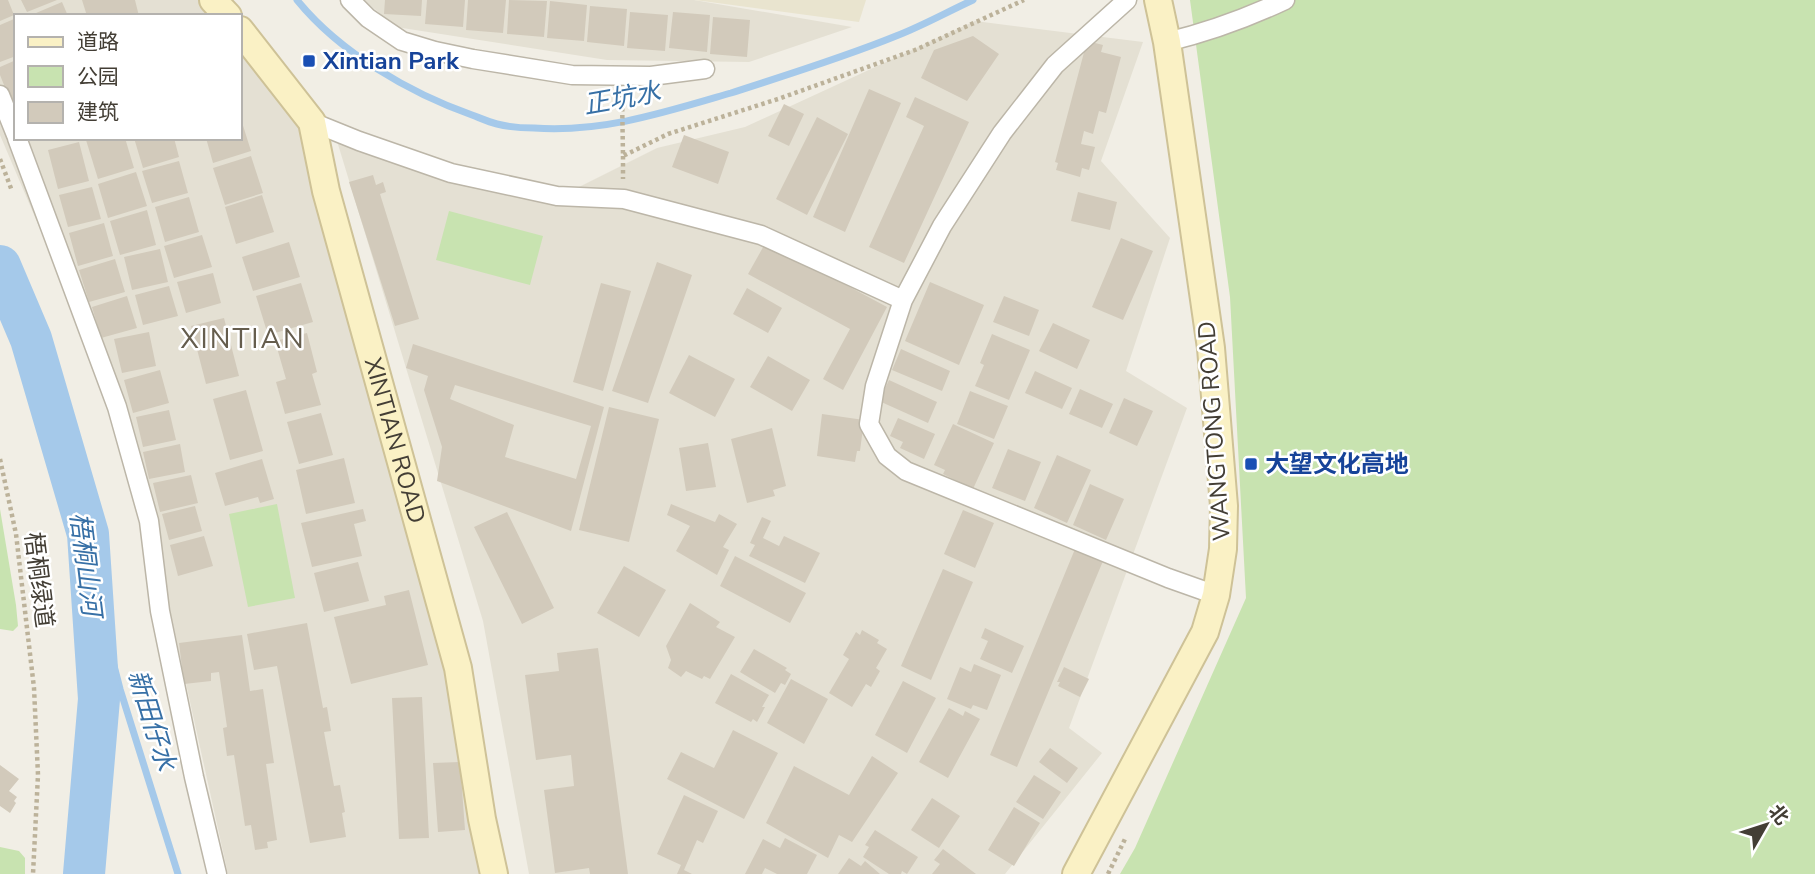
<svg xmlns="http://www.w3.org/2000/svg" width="1815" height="874" viewBox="0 0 1815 874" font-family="'Nunito Sans','Noto Sans SC',sans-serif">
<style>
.residential{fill:#e4e0d3}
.education{fill:#e9e4cf}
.green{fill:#c8e3b0}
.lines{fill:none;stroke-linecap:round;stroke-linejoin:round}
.stream{stroke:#a5c9ea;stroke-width:7}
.river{stroke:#a5c9ea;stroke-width:42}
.building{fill:#d2cabb;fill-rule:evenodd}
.street-casing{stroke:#bcb6a8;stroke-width:21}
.secondary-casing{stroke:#cec297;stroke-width:30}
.path{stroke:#bcb29a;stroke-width:4.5;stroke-dasharray:3.5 3.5;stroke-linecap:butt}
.street{stroke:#fff;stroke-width:18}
.secondary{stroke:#faf1c5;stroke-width:26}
.transit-dot{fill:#1a4fb4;stroke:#fff;stroke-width:2.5}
.labels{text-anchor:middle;stroke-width:5;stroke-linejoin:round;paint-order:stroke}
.transit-label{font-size:24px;font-weight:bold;fill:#164399;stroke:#fff;text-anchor:start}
.street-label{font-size:24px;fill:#433e35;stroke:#fff}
.water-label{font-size:26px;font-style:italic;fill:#3770a6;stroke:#fff}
.quarter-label{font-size:28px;letter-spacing:2px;fill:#655d4d;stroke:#fff}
</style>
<rect width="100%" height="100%" fill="#f1eee5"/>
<!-- residential -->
<path class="residential" d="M0,0h199l16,16h-199v122h224v-95l51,60 167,516 48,255h-278l-93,-422 -135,-317z
M364,0h330l158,27 -103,35 -142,-2 -211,-33z
M975,21l168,21 -42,119 69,77 -44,133 61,37 -118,320 33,25 -97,121h-476l-46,-253 -146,-480 226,54 94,-47 88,-21z"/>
<!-- education -->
<path class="education" d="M695,0h171l-7,22z"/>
<!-- green -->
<path class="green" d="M1190,0h625v874h-695l15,-26 111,-250 -16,-301z
M449,211l94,25 -13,49 -94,-25z
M277,504l18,94 -47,9 -19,-93z
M0,509l16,96 2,21 -5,5 -13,-2z
M0,847l19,4 6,7v16h-25z"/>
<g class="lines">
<!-- stream -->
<path class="stream" d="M297,0c43,53 113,93 175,115 8,3 17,7 25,9 12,3 25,4 37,4 68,5 132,-16 197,-35 55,-18 111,-35 165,-57 26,-10 51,-24 77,-36
M91,577l29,112 58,185"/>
<!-- river -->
<path class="river" d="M0,266l31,73 57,195 11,165 -15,175"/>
</g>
<!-- building -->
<path class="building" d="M0,0h8l6,15 -14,6z
M21,0h36l-30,12z
M82,0h53l4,16h-52z
M385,0h37l-1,16 -37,-2z
M427,0h38l-2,27 -38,-3z
M468,0h38l-3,33 -37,-3z
M509,0l38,1 -3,36 -37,-3z
M550,1l37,4 -3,36 -37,-3z
M62,2l6,14h-39z
M590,6l37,3 -3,37 -37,-4z
M630,12l38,3 -3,36 -38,-3z
M673,12l37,3 -3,37 -38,-4z
M713,17l37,3 -3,37 -37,-3z
M14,19l2,4v33l-16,6v-37z
M973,36l26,18 -32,47 -46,-23 13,-28z
M1087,41l16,4 -2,7 20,5 -15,56 -7,-2 -6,23 -9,-3 -3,13 14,3 -6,23 -7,-2 -2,9 -24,-7 2,-7 -3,-1z
M16,60v38l-6,2 -10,-25v-8z
M869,89l32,14 -56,129 -32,-15z
M915,97l54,25 -65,141 -35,-16 55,-121 -18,-9z
M784,104l20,10 -15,32 -21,-10z
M240,116l11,35 -38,12 -7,-25h34z
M817,117l31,17 -41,81 -31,-16z
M684,135l45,17 -11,32 -46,-17z
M91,138h34l9,30 -36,11 -12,-39z
M134,138h40l5,19 -36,11z
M79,142l10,39 -31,8 -10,-39z
M251,156l12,37 -38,12 -12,-37z
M179,161l9,32 -36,10 -10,-32z
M136,172l11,34 -39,12 -10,-34z
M373,175l3,10 7,-3 3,10 -6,2 39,125 -24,7 -46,-144z
M92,187l9,32 -33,8 -9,-32z
M1078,192l39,10 -7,28 -39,-9z
M262,195l12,37 -38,12 -11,-37z
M189,197l10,35 -34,10 -10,-35z
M147,210l9,35 -36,10 -10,-34z
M104,223l9,33 -35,10 -9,-33z
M202,235l10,32 -38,11 -10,-32z
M1121,238l32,13 -30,69 -31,-13z
M289,242l11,35 -47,14 -11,-34z
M766,242l121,65 -44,83 -20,-11 27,-50 -102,-55z
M160,249l8,33 -36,8 -8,-33z
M115,259l10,33 -36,10 -10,-32z
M657,262l35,13 -44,128 -36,-12z
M213,273l8,30 -35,10 -9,-31z
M930,282l54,23 -25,60 -54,-24z
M301,283l12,39 -45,13 -12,-39z
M601,283l30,8 -28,100 -30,-9z
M169,286l9,30 -35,9 -8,-30z
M747,288l35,20 -14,25 -35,-19z
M127,296l10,32 -36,10 -9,-31z
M1004,296l35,14 -10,26 -36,-14z
M224,318l15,58 -33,8 -15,-58z
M1053,323l37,17 -13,29 -38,-18z
M149,332l7,34 -34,7 -8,-34z
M307,333l10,39 -5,2 9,31 -36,9 -9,-32 10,-3 -11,-38z
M992,334l38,16 -21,50 -34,-14 9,-21 -4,-2z
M413,344l191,63 -33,124 -134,-50 5,-34 -18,-57 4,-14 -22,-8zM455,385l136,41 -15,53 -71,-22 9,-32 -64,-26z
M901,349l49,22 -8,20 -50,-21z
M689,355l46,24 -20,38 -46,-24z
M768,356l42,24 -18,31 -42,-24z
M160,370l9,33 -36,10 -9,-33z
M1035,371l37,17 -10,21 -37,-16z
M889,380l48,22 -9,21 -49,-22z
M1080,389l33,15 -11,24 -33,-14z
M246,390l17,61 -33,9 -17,-61z
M970,391l38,15 -14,33 -37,-15z
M1124,398l29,13 -16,35 -28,-13z
M609,407l50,12 -30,123 -50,-12z
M169,410l7,30 -33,7 -7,-30z
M321,413l12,42 -34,9 -12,-42z
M822,414l42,6 -4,31h-3l-2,11 -38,-6z
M898,418l37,16 -11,25 -24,-11 3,-6 -13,-6z
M953,424l41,19 -21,46 -30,-15 2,-4 -11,-5z
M772,428l14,58 -13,4 2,6 -28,7 -16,-64z
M708,443l8,44 -30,4 -7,-43z
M180,444l5,28 -36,7 -6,-27z
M1008,449l33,13 -16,39 -33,-13z
M1057,455l34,15 -24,53 -33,-15z
M344,458l11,45 -49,11 -10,-44z
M262,459l12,40 -14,4 -2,-6 -33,9 -10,-33z
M191,475l7,28 -38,9 -7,-29z
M1090,484l34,15 -18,41 -33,-15z
M671,504l44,18 4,-8 18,10 -14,23 6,3 -12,25 -41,-24 14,-25 -23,-11z
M195,506l7,25 -33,9 -7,-26z
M363,509l3,12 -12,3 8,32 -50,11 -11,-44z
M963,510l31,13 -19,45 -31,-14z
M507,512l47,96 -32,16 -48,-97z
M762,517l9,4 -8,17 16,8 5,-10 36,17 -15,30 -56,-27 6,-11 -5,-2z
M204,536l9,30 -35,10 -8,-31z
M1075,549l28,12 -86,206 -27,-12z
M735,556l71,37 -16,30 -70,-37z
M358,562l11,39 -45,11 -10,-39z
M624,566l42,24 -27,47 -42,-24z
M943,569l30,13 -42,98 -30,-14z
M409,590l19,75 -77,19 -17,-67 52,-12 -2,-9z
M690,603l30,19 -4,5 19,10 -25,42 -6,-3 -2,3 -16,-8 -5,6 -13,-9 3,-8 -5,-14z
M307,623l16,85 4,-1 4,24 -7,1 10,54 6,-1 5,27 -3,1 4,24 -36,6 -33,-177 -23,4 -7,-36z
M985,628l39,18 -12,27 -32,-14 8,-18 -7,-3z
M862,630l17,10 -2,3 10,6 -11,19 4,3 -9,16 -5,-3 -14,23 -23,-14 20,-34 -6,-4 13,-23 4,3z
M242,635l8,56 13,-2 11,74 -8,1 11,76 -10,2 1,6 -13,2 -4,-25 -6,1 -11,-71 -7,1 -4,-28 4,-1 -8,-55 -8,1v8l-27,3 -5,-41z
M598,648l30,226h-38l-1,-6 -34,5 -11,-83 30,-4 -3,-31 -35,5 -11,-85 34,-4 -2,-18z
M754,649l33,19 -2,2 6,4 -6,11 -4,-2 -6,10 -35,-21z
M974,664l27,11 -14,35 -14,-5 -2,4 -24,-10 13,-32 11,5z
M1064,667l25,12 -9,18 -22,-11 2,-4h-3z
M731,674l38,21 -7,12h3l-8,15 -4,-3 -2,3 -36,-19z
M791,679l37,20 -24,45 -37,-21z
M903,681l33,17 -29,55 -32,-18z
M422,697l7,141 -30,1 -7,-141z
M949,708l14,8 2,-5 15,8 -32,59 -29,-16z
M733,730l45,23 -34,66 -77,-40 14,-27 33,16z
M1050,748l28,20 -11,15 -28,-21z
M872,756l26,17 -46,69 -13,-7 -11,23 -62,-35 28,-57 55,29z
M460,762l5,68 -27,2 -5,-69z
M0,765l19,14 -10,12 8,6 -3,4 2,2 -6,10 -10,-7z
M1034,775l27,17 -18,27 -27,-17z
M684,795l34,16 -15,32 -6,-3 -13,30 8,4h-15l4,-9 -24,-11z
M932,798l28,18 -21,32 -28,-18z
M1014,807l26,16 -26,43 -26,-16z
M875,830l43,27 -11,17 -5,-3 -1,3h-12l-26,-17 6,-10 -4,-2z
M785,838l32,17 -10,19h-30l-12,-6 -3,6h-17l18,-35 17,9z
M943,849l33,25h-44l8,-10 -6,-4z
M849,858l12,8 4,-5 15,13h-42z"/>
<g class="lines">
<defs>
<path id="street" d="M350,0l18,18 34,23 33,10 38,8 99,16 79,1 54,-7
M1167,42c41,-10 80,-24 118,-42
M0,95l16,40
M312,122l47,19 92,32 106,23 67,3 137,36 142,65 39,-74 60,-93 53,-68 72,-65
M17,138l100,269 32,114 11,90 34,166 23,97
M903,300l-28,86 -6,38 18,32 19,15 262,107 48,17"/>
<g id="secondary">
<path d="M213,0l15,16"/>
<path id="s1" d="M240,30l72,92 14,69 132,477 24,151 12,55"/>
<path d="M1076,874l129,-242 11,-37 7,-46 1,-43 -13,-158 -44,-306 -9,-42"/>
</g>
</defs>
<!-- street casing -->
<use href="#street" class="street-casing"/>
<!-- secondary casing -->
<use href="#secondary" class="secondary-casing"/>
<!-- path -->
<path class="path" d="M622,94l1,62 45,-22 110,-35 137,-49 109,-50
M623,156v23
M0,159l12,32
M0,459l16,75 18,154 4,87 -5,99
M1108,874l17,-35"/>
<!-- street -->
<use href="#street" class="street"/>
<!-- secondary -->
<use href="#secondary" class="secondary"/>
</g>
<!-- markers -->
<g class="transit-dot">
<rect x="302" y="54" width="14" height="14" rx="3.5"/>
<rect x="1244" y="457" width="14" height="14" rx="3.5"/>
</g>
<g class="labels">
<!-- transit labels -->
<g class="transit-label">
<text x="323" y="69">Xintian Park</text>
<text x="1265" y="472">大望文化高地</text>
</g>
<!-- street labels -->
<g class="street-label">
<text transform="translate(1214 431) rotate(-94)" y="8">WANGTONG ROAD</text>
<text dy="8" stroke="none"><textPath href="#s1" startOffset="446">XINTIAN ROAD</textPath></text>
<text transform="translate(39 580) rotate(83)" y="8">梧桐绿道</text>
</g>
<!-- water labels -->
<g class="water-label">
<text transform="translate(622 98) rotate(-10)" y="9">正坑水</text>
<text transform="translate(86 564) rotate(83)" y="9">梧桐山河</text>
<text transform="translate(152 720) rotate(73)" y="9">新田仔水</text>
</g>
<!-- quarter labels -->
<g class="quarter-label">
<text x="243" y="348">XINTIAN</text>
</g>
</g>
<!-- legend -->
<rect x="14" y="14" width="228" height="126" fill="#ffffff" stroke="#b4b2ae" stroke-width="2"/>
<rect x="28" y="37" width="35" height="10" fill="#faf1c5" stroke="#b4b2ae" stroke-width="2"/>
<text x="77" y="49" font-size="21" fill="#433e35">道路</text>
<rect x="28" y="66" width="35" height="21" fill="#c8e3b0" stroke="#b4b2ae" stroke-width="2"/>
<text x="77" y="84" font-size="21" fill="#433e35">公园</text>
<rect x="28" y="102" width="35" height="21" fill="#d2cabb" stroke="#b4b2ae" stroke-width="2"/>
<text x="77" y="119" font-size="21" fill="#433e35">建筑</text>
<!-- north arrow -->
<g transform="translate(1766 825) rotate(51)" stroke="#ffffff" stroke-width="5" paint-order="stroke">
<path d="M0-5L12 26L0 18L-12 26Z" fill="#433e35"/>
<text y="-10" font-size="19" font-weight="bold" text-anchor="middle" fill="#433e35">北</text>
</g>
</svg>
